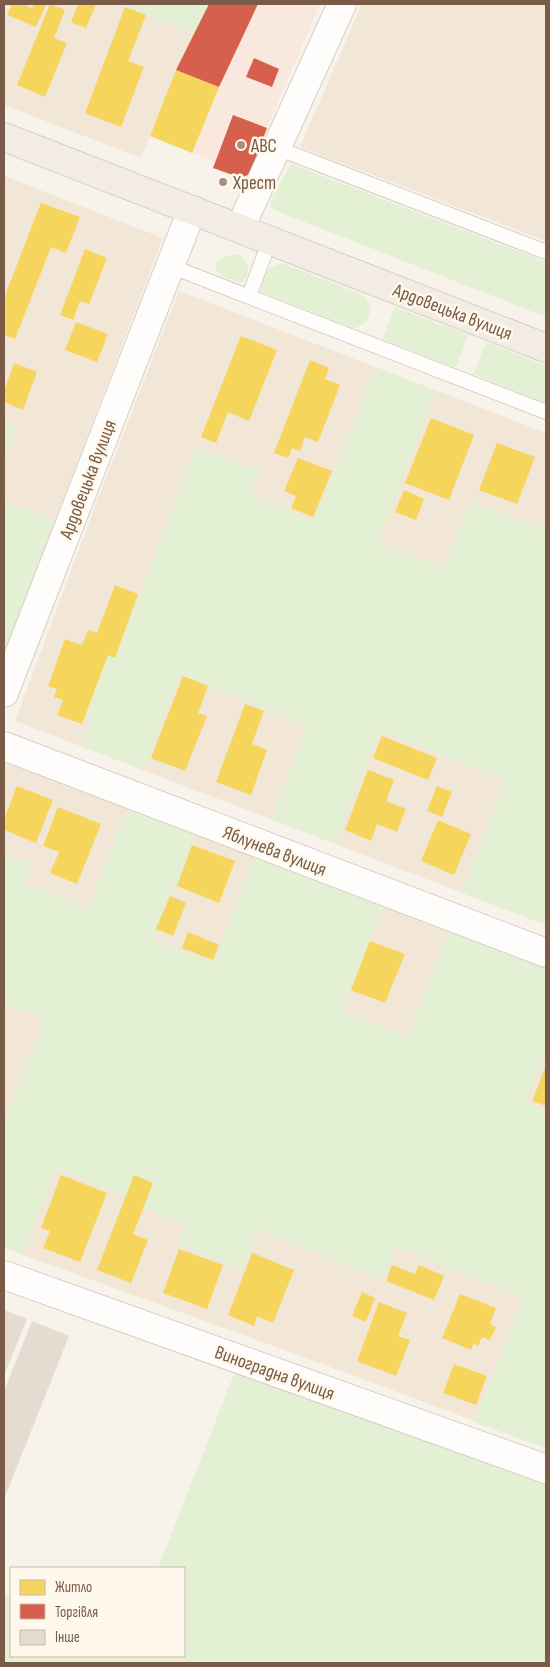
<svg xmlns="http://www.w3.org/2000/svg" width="550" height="1667" viewBox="0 0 550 1667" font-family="'Sofia Sans Condensed',sans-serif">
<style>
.residential{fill:#f2e6d7}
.commercial{fill:#f9e8dd}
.green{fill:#e3f0d3}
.homes{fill:#f6d55c}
.shops{fill:#d6604d}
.building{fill:#e5dbd1}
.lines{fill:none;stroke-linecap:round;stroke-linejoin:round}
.service-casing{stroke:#d6cfc6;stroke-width:16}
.minor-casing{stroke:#d6cfc6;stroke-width:30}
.trunk-casing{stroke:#d7cdc5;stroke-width:30}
.service{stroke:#fefdfc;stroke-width:14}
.minor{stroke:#fefdfc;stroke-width:28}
.trunk{stroke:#f2ece4;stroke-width:28}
.poi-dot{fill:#a59080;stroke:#fff8ec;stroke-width:2}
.labels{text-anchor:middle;stroke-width:5;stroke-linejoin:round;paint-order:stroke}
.poi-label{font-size:19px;fill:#795b47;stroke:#fff8ec;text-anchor:start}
.street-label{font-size:19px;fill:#795b47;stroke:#fff8ec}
</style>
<rect width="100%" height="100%" fill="#f8f3ea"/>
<!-- residential -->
<path class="residential" d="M4,4h205l-33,66 -35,88 -137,-53z
M362,4h184v237l-246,-94z
M4,176l159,62 -159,416z
M179,291l367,142v492l-531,-204 79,-212z
M4,763l60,21 482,182v482l-199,-75 -343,-125z"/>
<!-- commercial -->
<path class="commercial" d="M209,4h111l-53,124 -17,46 -9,4 -28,-10 2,-6 -65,-26 26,-66z"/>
<!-- green -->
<path class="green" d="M117,4h92l-15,30z
M291,164l255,98v55l-272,-107 -4,-4 1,-6z
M237,254c13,7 15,21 3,29l-20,-8 -4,-4 1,-10 13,-6z
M284,264l79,31c13,11 7,32 -11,33l-90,-36c-4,-15 8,-29 22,-28z
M395,307l73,28 -12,33 -74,-29z
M486,342l60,24v37l-73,-29z
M376,367l60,24 -58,152 65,25 27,-67 76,29v395l-84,-32 44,-113 -126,-49 -45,113 -64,-25 36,-93 -126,-51 -38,95 -62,-24 9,-23 -6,-3 24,-65 7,2 81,-210 64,25 -9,23 63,25z
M4,419l14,6 -14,39z
M4,500l50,20 -50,134z
M128,808l69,26 -20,52h-3l-22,53 62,24 41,-107 129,48 -42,107 65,26 43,-108 96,37v83l-21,53 21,8v338l-72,-26 49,-124 -127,-51 -13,33 -125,-50 -16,39 -65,-24 8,-21 -42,-16 10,-25 -18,-8 -9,21 -69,-27 -35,85 -18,-6v-126l40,-102 -40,-16v-145l29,1 -8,23 63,25z
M236,1369l310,110v184h-542v-69l7,3v59h173v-88h-26z"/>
<!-- homes -->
<path class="homes" d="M12,4h11l9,4 2,-4 12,1 -10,22 -29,-12z
M50,4l15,6 -11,28 13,5 -22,54 -28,-12z
M78,4h18l-10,24 -15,-6z
M125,7l21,8 -18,46 16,6 -23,60 -36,-14z
M176,70l43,17 -27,66 -42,-17z
M41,203l39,14 -14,36 -15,-6 -36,92 -11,-4v-37z
M85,249l22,9 -18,46 -9,-3 -7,19 -13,-5z
M76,322l32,12 -11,28 -32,-12z
M241,336l36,14 -28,71 -21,-9 -12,31 -15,-6z
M310,360l19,8 -4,11 15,6 -22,57 -13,-5 -5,14 -8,-3 -4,10 -14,-5z
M14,363l23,9 -14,38 -19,-8v-11z
M431,418l43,17 -25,65 -44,-17z
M497,443l38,14 -18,47 -38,-14z
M298,458l34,13 -19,46 -22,-9 5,-12 -12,-5z
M404,490l20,9 -8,21 -21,-8z
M115,585l23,9 -23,64 -7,-3 -26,69 -25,-9 6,-15 -9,-3 3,-8 -9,-3 17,-47 17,6 6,-15 9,3z
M183,676l25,10 -10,27 9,3 -22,55 -34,-13z
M245,704l19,7 -12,33 15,6 -16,45 -35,-13z
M382,736l55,22 -9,22 -55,-22z
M368,770l26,10 -8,21 20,8 -9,23 -20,-8 -6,17 -26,-11z
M17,786l36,14 -17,43 -32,-13v-11z
M437,786l15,6 -10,25 -15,-6z
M58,807l43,17 -24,60 -27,-11 9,-21 -16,-6z
M438,820l33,14 -17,41 -33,-14z
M192,845l43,16 -16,42 -42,-17z
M170,896l16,7 -13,33 -17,-7z
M188,932l31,13 -6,15 -31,-12z
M370,941l35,13 -20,49 -34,-13z
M546,1066v40l-14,-5z
M61,1175l46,18 -27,69 -37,-14 7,-17 -9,-3z
M134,1175l19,8 -20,51 15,6 -17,43 -34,-13z
M179,1249l44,16 -16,44 -44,-16z
M252,1253l42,17 -21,53 -16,-7 -3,10 -26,-11z
M392,1265l23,9 4,-9 25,11 -10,24 -48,-19z
M362,1292l13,6 -9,24 -14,-6z
M460,1294l36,14 -6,16 6,3 -6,13 -8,-3 -4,9 -5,-2 -2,6 -29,-12z
M379,1302l28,11 -9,23 12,4 -14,36 -39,-15z
M454,1364l33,12 -11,29 -33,-12z"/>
<!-- shops -->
<path class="shops" d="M209,4h49l-39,83 -43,-17z
M254,58l25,11 -7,18 -26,-10z
M233,115l34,13 -17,46 -9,4 -28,-10z"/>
<!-- building -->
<path class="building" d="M4,1310l23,9 -23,57z
M32,1321l37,15 -65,163v-108z"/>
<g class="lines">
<defs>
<path id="service" d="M277,148l269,104
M170,266l376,146
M249,296l21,-56"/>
<path id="minor" d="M240,228l102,-224
M4,693l188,-483
M4,746l542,207
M4,1275l542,194"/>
<path id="trunk" d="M4,137l542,211"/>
</defs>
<!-- service casing -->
<use href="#service" class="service-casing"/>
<!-- minor casing -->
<use href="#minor" class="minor-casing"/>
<!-- trunk casing -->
<use href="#trunk" class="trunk-casing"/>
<!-- service -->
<use href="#service" class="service"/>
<!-- minor -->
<use href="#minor" class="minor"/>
<!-- trunk -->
<use href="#trunk" class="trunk"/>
</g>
<!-- markers -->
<g class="poi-dot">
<circle cx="241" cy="145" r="5"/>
<circle cx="223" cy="182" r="5"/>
</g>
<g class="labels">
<!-- poi labels -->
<g class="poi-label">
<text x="251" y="152">ABC</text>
<text x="233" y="189">Хрест</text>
</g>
<!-- street labels -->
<g class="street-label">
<text transform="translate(453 311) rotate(21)" y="7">Ардовецька вулиця</text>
<text transform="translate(87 479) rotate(-69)" y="7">Ардовецька вулиця</text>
<text transform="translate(275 850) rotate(21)" y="7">Яблунева вулиця</text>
<text transform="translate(275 1372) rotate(20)" y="7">Виноградна вулиця</text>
</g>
</g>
<!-- border -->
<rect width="550" height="1667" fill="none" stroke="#795b47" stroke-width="10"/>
<!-- legend -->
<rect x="10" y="1567" width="175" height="90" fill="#fff8ec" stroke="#c9b9aa"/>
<rect x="20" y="1580" width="25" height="15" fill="#f6d55c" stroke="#c9b9aa"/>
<text x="55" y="1592" font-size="15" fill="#795b47">Житло</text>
<rect x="20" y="1604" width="25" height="15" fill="#d6604d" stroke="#c9b9aa"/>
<text x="55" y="1617" font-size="15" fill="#795b47">Торгівля</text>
<rect x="20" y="1630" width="25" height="15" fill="#e5dbd1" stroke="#c9b9aa"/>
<text x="55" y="1642" font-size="15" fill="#795b47">Інше</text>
</svg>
